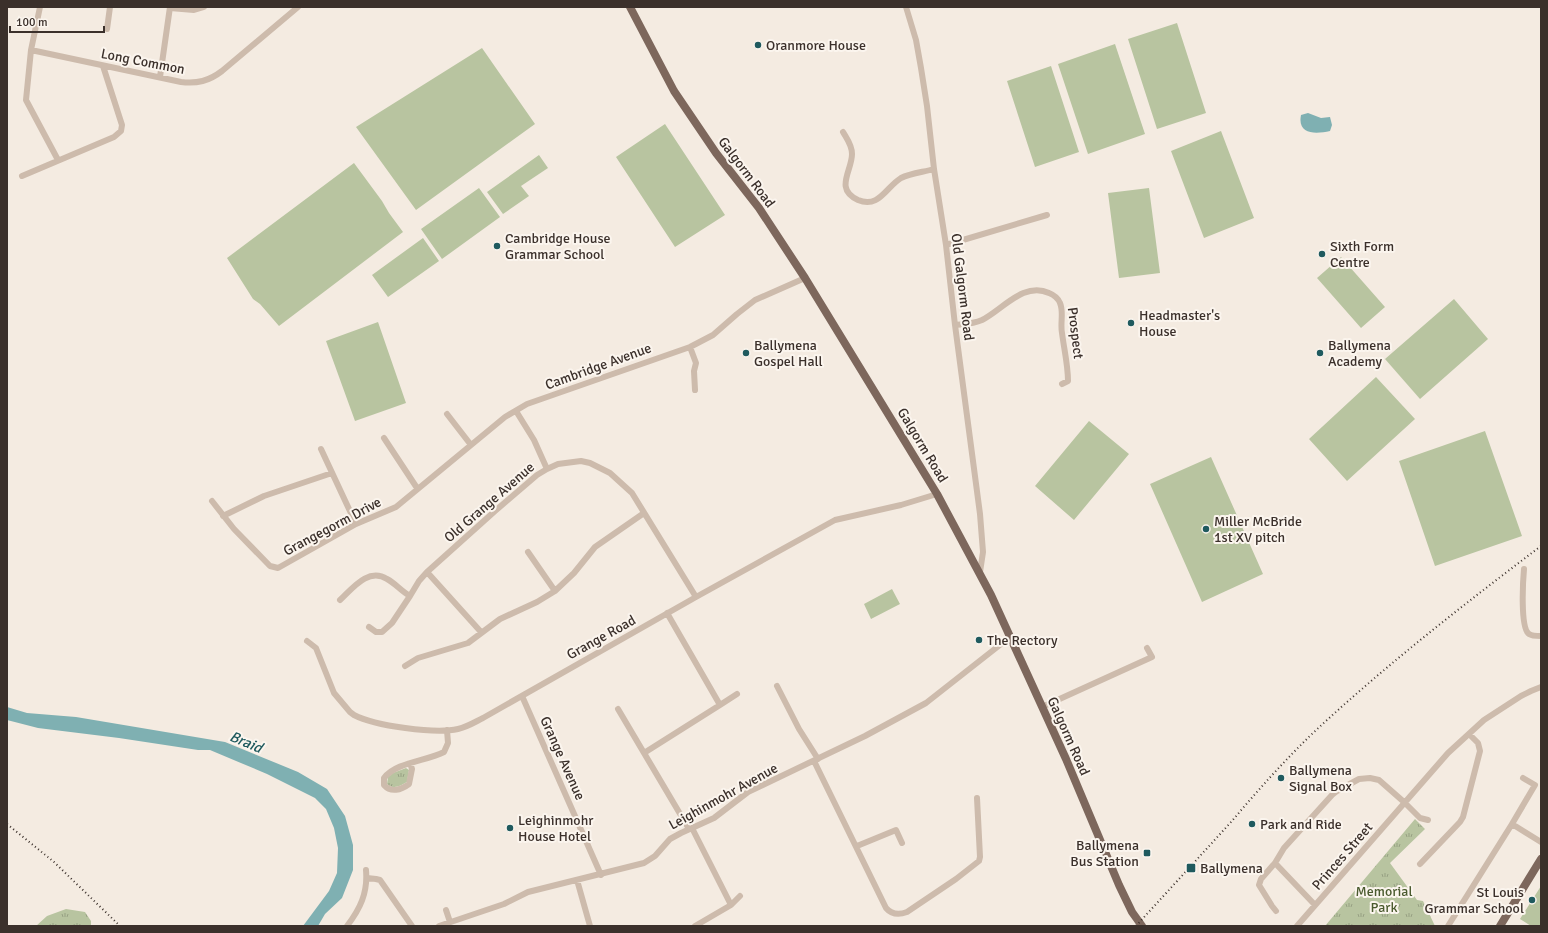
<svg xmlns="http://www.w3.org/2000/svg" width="1548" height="933" viewBox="0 0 1548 933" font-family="Signika,sans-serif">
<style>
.grass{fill:url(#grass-tufts)}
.pitch{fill:#b8c4a0}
.water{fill:#7fb0b2}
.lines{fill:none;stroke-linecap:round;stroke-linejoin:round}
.minor{stroke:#cdbbac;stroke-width:6}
.major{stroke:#7d675c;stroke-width:8}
.rail{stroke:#3b302b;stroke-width:2;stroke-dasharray:1 3;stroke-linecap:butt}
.poi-dot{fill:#1f5a5e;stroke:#fbf5ee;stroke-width:1.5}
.labels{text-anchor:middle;stroke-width:4;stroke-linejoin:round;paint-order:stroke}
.poi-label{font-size:14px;fill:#3b302b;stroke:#fbf5ee;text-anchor:start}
.street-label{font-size:14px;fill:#3b302b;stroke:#fbf5ee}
.park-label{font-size:14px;fill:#4a5a2e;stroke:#fbf5ee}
.water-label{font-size:15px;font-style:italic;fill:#1f5a5e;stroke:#fbf5ee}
</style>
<defs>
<pattern id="grass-tufts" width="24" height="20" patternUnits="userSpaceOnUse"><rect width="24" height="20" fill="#b8c4a0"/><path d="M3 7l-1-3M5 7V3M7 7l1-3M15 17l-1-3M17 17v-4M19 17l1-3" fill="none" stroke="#97a083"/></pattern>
</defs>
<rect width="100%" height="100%" fill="#f4ebe1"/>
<!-- grass -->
<path class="grass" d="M406,768l3,2 -2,12c-7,4 -13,8 -20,2l1,-7 5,-4z
M1415,819l10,10 -35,34 27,37 6,1 12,25h-110z
M66,909l19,3 6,9v5h-55l11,-10z"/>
<!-- pitch -->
<path class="pitch" d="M1177,23l29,90 -49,16 -29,-90z
M1115,44l30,90 -57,20 -30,-90z
M482,48l53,76 -119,86 -60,-83z
M1051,66l28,86 -44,15 -28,-86z
M665,124l60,91 -50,32 -59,-90z
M1221,131l33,87 -50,20 -33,-87z
M539,155l9,13 -27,18 8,10 -26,18 -16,-22z
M354,163l28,38 7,12 14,19 -124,94 -19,-22 -7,-5 -26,-41z
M479,188l21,29 -58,42 -21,-30z
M1149,188l11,85 -41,5 -11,-85z
M423,238l16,23 -51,36 -16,-22z
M1341,257l44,50 -24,21 -44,-50z
M1454,299l34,40 -68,60 -35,-40z
M378,322l28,81 -51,18 -29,-80z
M1376,377l39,42 -68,62 -38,-42z
M1089,421l40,33 -55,66 -39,-34z
M1485,431l37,105 -87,30 -36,-105z
M1211,457l52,117 -61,28 -52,-118z
M892,589l8,15 -29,15 -7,-15z
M1541,886v40h-10l-11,-7z"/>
<!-- water -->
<path class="water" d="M1308,113l13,5 9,-1 2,8 -2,6c-14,3 -33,4 -29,-16z
M7,707l20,6 49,4 149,25 73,30 29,17 18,27 8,29v25l-11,28 -17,16 -7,12h-15l26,-35 8,-18 1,-25 -4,-20 -8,-19 -11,-11 -48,-24 -57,-24h-12l-79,-12 -81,-10 -31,-8z"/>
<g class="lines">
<!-- minor -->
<path class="minor" d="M40,7l-9,43 -5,50 32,60
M906,7l10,33 5,28 6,38 7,63 12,76 9,80 25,189 3,38 -3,20
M170,8l24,2 10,-3
M107,29l3,-22
M31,50l150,32c16,2 28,-1 41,-11l76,-64
M160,77l10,-70
M843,132c4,7 9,13 9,22 0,17 -18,35 6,46 21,9 28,-13 43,-22 10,-5 23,-6 33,-9
M22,176l92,-39 7,-6 1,-6 -19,-59
M946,245l101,-30
M955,325c9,-1 18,-1 27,-5 20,-10 42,-39 67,-27 5,2 9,5 11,10 4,9 0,20 2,30 2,16 6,32 6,48l-6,3
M690,347l6,16 -2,8 1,19
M516,411l18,29 13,29
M447,414l24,31
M384,438l33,50
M321,449l35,75
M212,501l22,28 36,37 8,2 78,-44 40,-17 109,-90 22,-13 163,-57 23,-12 24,-21 18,-14 50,-22
M223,516l41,-20 68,-23
M528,552l27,39
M1524,569c-1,11 -4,59 5,65 3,2 8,2 12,2
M427,572l54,60
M410,596l9,-15 8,-9 68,-61 42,-36 10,-6 11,-5 23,-3 9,2 20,10 22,20 64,104
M340,600c12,-11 28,-33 47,-21 8,4 14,12 23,17l-18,27 -10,9h-6l-7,-5
M307,641l9,7 18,45 16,19 4,3c21,11 81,19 104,14 9,-2 17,-7 25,-11l213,-121 139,-77 66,-15 36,-11
M405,666l13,-8 50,-15 32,-24 37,-17 18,-11 19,-18 21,-26 49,-34
M777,686l22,43 19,30
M522,696l79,179
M720,705l17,-11
M1042,707l110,-50 -5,-9
M618,709l71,120
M644,753l76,-48 -53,-92
M814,761l72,147c6,7 13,7 21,4l49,-33 23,-18 1,-4 -3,-59
M410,763l2,6 -3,15c-8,6 -18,9 -25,1v-7c12,-16 43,-17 60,-26l4,-9 -1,-13
M1512,824l23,-39 -12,-7
M692,828l39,77 -36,21
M857,846l39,-16 6,13
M1275,863l-14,16 -2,6 13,21 4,5
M1420,864l40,-42 3,-5 17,-66 -2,-8 -9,-9
M367,878l9,1 4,1 32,46
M577,880l13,46
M731,905l9,-9
M1315,905l-40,-42 9,-15 48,-53 5,-4 22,-12 11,-1 9,2 25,22 16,16 8,2
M446,910l4,12
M347,926c13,-17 21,-33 19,-56
M439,926l65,-22 24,-12 116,-29 11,-7 15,-17 11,-6 33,-15 34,-26 117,-56 61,-33 84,-66
M1297,926l151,-173 36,-33 37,-24 10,-5 10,-4
M1448,926l64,-102 29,18"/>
<!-- major -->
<path class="major" d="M630,7l44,84 42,62 43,55 46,70 132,216 54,101 75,164 53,126 13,27 10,14
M1500,926l41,-67"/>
<!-- rail -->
<path class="rail" d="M7,824l47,38 66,64
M1136,926c32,-35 64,-70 96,-105 26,-31 53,-61 82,-89 72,-67 149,-127 227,-186"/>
</g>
<!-- markers -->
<g class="poi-dot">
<circle cx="758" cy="45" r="4"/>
<circle cx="497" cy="246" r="4"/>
<circle cx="1322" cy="254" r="4"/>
<circle cx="1131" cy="323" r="4"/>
<circle cx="746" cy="353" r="4"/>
<circle cx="1320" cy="353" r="4"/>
<circle cx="1206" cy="529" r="4"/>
<circle cx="979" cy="640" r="4"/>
<circle cx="1281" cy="778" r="4"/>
<circle cx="1252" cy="824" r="4"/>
<circle cx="510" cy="828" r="4"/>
<rect x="1143" y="849" width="8" height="8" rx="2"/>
<rect x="1186" y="863" width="10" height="10" rx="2"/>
<circle cx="1532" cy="900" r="4"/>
</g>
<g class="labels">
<!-- poi labels -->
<g class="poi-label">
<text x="766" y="50">Oranmore House</text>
<text x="505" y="243">Cambridge House<tspan x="505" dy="16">Grammar School</tspan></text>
<text x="1330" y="251">Sixth Form<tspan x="1330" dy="16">Centre</tspan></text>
<text x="1139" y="320">Headmaster's<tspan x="1139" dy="16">House</tspan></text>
<text x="754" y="350">Ballymena<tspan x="754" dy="16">Gospel Hall</tspan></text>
<text x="1328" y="350">Ballymena<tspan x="1328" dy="16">Academy</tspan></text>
<text x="1214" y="526">Miller McBride<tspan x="1214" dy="16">1st XV pitch</tspan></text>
<text x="987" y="645">The Rectory</text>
<text x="1289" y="775">Ballymena<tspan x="1289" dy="16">Signal Box</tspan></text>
<text x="518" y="825">Leighinmohr<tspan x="518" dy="16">House Hotel</tspan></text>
<text x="1260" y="829">Park and Ride</text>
<text x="1139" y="850" text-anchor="end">Ballymena<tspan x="1139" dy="16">Bus Station</tspan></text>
<text x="1200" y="873">Ballymena</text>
<text x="1524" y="897" text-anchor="end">St Louis<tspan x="1524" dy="16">Grammar School</tspan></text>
</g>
<!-- street labels -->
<g class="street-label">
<text transform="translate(143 61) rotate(11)" y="5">Long Common</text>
<text transform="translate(747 172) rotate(53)" y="5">Galgorm Road</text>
<text transform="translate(963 287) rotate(83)" y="5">Old Galgorm Road</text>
<text transform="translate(1076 333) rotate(83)" y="5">Prospect</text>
<text transform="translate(598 366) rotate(-20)" y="5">Cambridge Avenue</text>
<text transform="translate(923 445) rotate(59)" y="5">Galgorm Road</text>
<text transform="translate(489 502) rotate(-41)" y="5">Old Grange Avenue</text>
<text transform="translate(332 526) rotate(-28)" y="5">Grangegorm Drive</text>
<text transform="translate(601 637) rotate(-29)" y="5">Grange Road</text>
<text transform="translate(1069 736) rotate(66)" y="5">Galgorm Road</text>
<text transform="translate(563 758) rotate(66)" y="5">Grange Avenue</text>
<text transform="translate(723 796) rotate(-29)" y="5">Leighinmohr Avenue</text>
<text transform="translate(1342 856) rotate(-49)" y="5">Princes Street</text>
</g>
<!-- park labels -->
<g class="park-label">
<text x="1384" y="896">Memorial<tspan x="1384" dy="16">Park</tspan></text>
</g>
<!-- water labels -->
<g class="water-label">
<text transform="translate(246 742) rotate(23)" y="5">Braid</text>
</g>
</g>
<!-- border -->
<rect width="1548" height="933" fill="none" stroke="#3b302b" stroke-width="16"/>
<!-- scale -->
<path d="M10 26v6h94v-6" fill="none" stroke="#3b302b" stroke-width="2"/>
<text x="16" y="26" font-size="12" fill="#3b302b" stroke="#fbf5ee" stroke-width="3" paint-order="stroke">100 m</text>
</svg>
